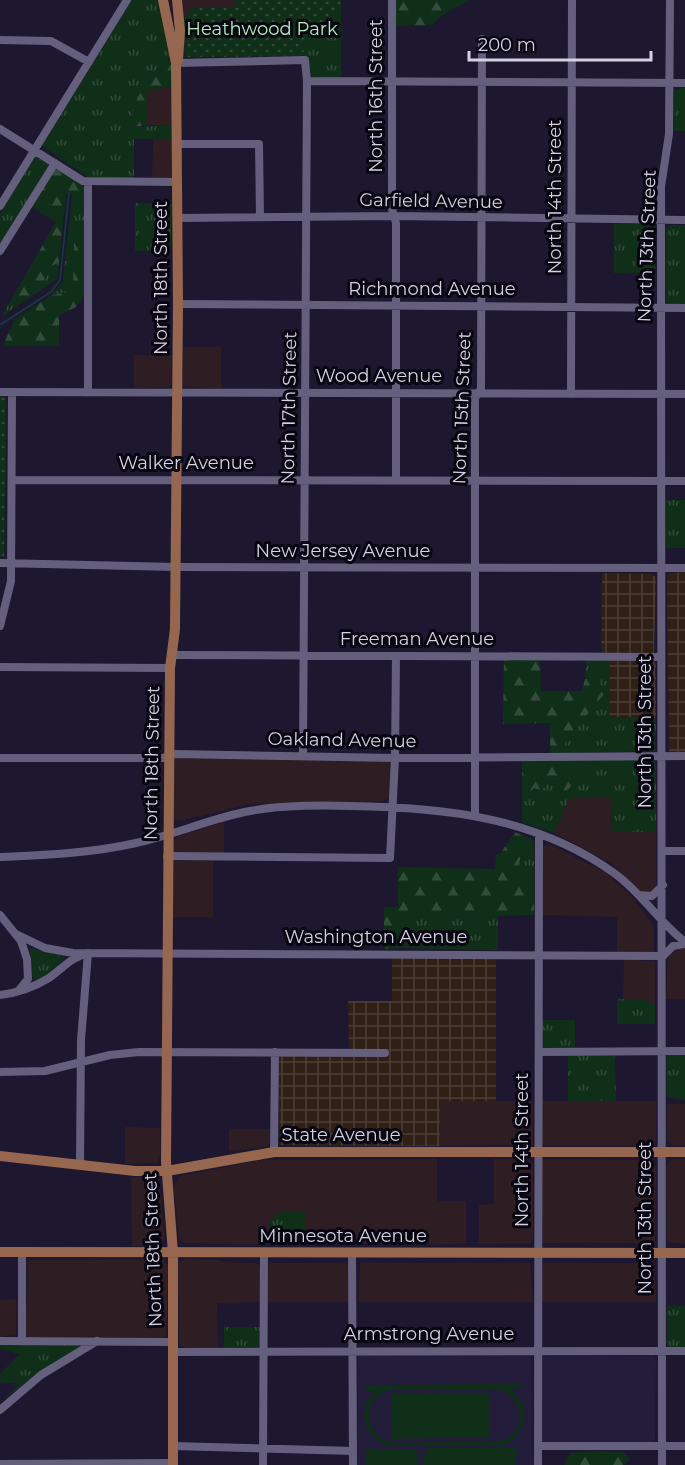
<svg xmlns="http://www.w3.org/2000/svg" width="685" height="1465" viewBox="0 0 685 1465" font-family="Montserrat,sans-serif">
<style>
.commercial{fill:#2f1d24}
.industrial{fill:url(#industrial-grid)}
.built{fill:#241c3b}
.grass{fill:url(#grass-tufts)}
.forest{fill:url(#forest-firs)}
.park{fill:url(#park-dots)}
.pitch{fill:#102f19;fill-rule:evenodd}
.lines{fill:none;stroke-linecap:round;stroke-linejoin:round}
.stream{stroke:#153c43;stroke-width:1.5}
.minor{stroke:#645f7d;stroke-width:8}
.major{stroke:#96674e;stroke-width:10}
.labels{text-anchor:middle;stroke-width:6;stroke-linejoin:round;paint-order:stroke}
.park-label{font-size:18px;fill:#aaf2ba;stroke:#07050f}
.street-label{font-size:18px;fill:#d4d1e2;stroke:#07050f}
</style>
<defs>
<pattern id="industrial-grid" width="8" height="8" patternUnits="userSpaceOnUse" patternTransform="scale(1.5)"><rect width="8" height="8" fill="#2f1f15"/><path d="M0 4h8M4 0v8" fill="none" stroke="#4c3e37"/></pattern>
<pattern id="grass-tufts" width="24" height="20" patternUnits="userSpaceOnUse" patternTransform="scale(1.5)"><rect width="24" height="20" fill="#102f19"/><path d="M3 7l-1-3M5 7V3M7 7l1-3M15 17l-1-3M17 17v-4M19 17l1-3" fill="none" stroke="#324c3a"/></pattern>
<pattern id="forest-firs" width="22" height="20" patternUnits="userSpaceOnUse" patternTransform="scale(1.5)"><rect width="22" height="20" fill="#102f19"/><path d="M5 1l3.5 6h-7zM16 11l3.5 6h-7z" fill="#324c3a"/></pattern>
<pattern id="park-dots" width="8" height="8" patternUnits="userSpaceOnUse" patternTransform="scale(1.5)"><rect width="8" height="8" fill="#102f19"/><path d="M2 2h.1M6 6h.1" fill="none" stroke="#324c3a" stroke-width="1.8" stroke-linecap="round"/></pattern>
</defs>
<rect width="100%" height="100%" fill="#1d1830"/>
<!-- commercial -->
<path class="commercial" d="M181,0h55v7h-43l-10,13z
M171,87v38h-23v-35z
M153,139h18v39h-19z
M183,347h38v42l-38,-3z
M134,355h38l-2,32 -36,1z
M175,758l216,3v36l-9,4 -133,3 -70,17 -5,-2 -1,-58z
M570,797l41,1 1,34h44v59l-12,3 -33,-31 -57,-30z
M224,822v32l-51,-1v-10l5,-7z
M549,844l56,28 27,25 22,29v27h-37v-36l-75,-2v-69z
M213,860v57h-41l2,-56z
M685,948v51h-19l2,-44 7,-5z
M624,959l31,3v42l-13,-5h-19z
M440,1101h93v44l-93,1z
M542,1101h114v40l-2,3 -10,2h-98l-4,-2z
M667,1104h18v42h-12l-6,-6z
M125,1127l35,1v28l-3,7 -32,1z
M229,1129h41v14l-4,4 -37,4z
M437,1159v42h29v43h-232l-50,-1 -5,-3 -5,-54 6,-10 81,-16z
M494,1159h33l6,4v77l-3,4h-51v-39l15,-1z
M544,1159l109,1 3,9 -1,74h-112l-2,-82z
M672,1159h13v85l-18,-2 -1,-76z
M131,1177h21l7,4 6,57 -6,8h-27z
M164,1259l4,8 -2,70h-138l-2,-3 2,-74z
M185,1259l33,1 6,2 32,1 4,3v36l-43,1 1,45h-33l-6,-3 -1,-78 2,-6z
M270,1263h76l3,3 -1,36h-80l-1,-37z
M360,1263h170l3,39h-175z
M543,1263h111l2,39h-115z
M17,1299l-1,36 -16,2v-37z"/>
<!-- industrial -->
<path class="industrial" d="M685,572v181h-16l-2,-178 2,-2z
M602,573l49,1 5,3 -2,77 -53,-1z
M610,660h41l5,3v55l-47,-1z
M392,957l104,1v143h-56v45l-160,-1 -1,-86 2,-3 68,-1 -1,-54h44z"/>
<!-- built -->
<path class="built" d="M531,1353l2,112h-176l1,-111z
M653,1356l3,3 -1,83 -113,1 -1,-86z"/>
<!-- grass -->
<path class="grass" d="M132,0h27l9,38 3,27c-30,17 -32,31 -37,62l37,-2v14h-37v39l-46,-1 -46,-31z
M341,7v72l-29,-2 -8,-21 -1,-16z
M685,87v44h-11v-40z
M35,157l13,6v4l-48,76v-29z
M135,203l37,1 -1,46 -36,1z
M71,206h13v34l-10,3 -1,44 -8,6 -13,2 11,-14z
M614,224h35l6,3v47l-41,-1z
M670,225h15v79h-14l-5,-3v-72z
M59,262l-2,17 -56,38 13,-22 5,6 29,-32z
M666,500h19v48h-19z
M610,660l-1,57 47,1 -1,33 -93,2 4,-13 39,-47 -9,-16 -11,2 1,-18z
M582,760h71l3,3v69h-44l-1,-34 -41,-1 -16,36 -32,-11v-26h5c13,-16 30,-15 49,-14z
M521,835l12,5 1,3v40l-17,-4 3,-20 7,-11z
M423,903l9,14 66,-1v34l-99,-2 11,-43z
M30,948l34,8 1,2 -17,16 -15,7z
M617,999h25l13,5v20h-38z
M541,1020h34v28l-33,-1z
M568,1055l47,1 1,45h-48z
M671,1055h14v45l-18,-3 -1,-39z
M280,1212h26v29l-36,1v-21z
M667,1306h18v41h-18z
M224,1327h36v20l-36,1z
M0,1345h78l1,2 -45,29 -34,26 19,-18 -19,-2v-8l20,-20 -20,-5z"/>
<!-- forest -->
<path class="forest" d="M396,0h74l-28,15 -10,10 -36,1z
M171,65v22l-23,3v35l-14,2c-7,-26 15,-49 37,-62z
M55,169l29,15v22h-13l1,-12h-6l-7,68 -11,7 -6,17 -23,15 -5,-6 42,-73 -24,-15z
M84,240l1,55 -9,12 -17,8v31h-56l11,-26 38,-25 13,-2 8,-6 1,-44z
M504,660h36l1,31h41l3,-12 11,-2 9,16 -39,47 -4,13h-12v-30l-47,1z
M522,760h60l-6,22 -10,9 -8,-1 -1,-9 -9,1 -6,8 -8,-2 -7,8h-5z
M515,832l6,3 6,13 -7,11 -3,20 17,4v32l-102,2 -9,-14 -13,2 -11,43 -15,1v-42h14v-40l97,2 1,-14 4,-1z
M597,1451l26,1 5,4 1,5 -6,4h-59l6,-12z"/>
<!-- park -->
<path class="park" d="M236,0h105v7l-38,33 1,16 -119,1 -2,-37 10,-13h43z
M0,396l5,1 1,6 -2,154h-4z"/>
<!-- pitch -->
<path class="pitch" d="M523,1384v4h-12l13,18c3,19 -5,34 -24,40h-112c-25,-9 -33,-37 -12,-55h-11v-6zM494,1389c30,3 37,46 5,52 -13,2 -29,1 -42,1 -23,0 -47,2 -69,0 -26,-11 -25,-43 1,-52z
M490,1393v44l-99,2v-45z
M517,1447l-1,18h-95l6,-17z
M366,1450h51v15h-51z"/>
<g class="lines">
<!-- stream -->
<path class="stream" d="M0,325l51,-33 9,-12 9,-87"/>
<!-- minor -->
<path class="minor" d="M392,0v209l4,14v256
M0,40l51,1 38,21
M176,63l129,-3 2,21 -4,675
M307,81l378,2
M0,129l83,52 95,1
M177,144h82l1,73
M0,206l127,-206
M177,218l216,-2 292,4
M0,251l55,-88
M178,304l507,4
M0,392l685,2
M88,393v-211
M571,394l1,-394
M12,480l673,1
M0,563l176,4 509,1
M0,626l11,-45 1,-189
M172,655l489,2
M0,667l170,1
M0,758h163l11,-4 221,4 290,-2
M475,814v-416l6,-9 1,-350
M663,851h22
M167,856l223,2 5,-100 1,-102
M1,857c45,-2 91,-4 135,-14 39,-8 75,-25 114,-32 32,-6 67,-6 100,-5 92,1 186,11 264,67 27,19 44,48 71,69
M639,895l13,1 11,-11
M0,915l21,26 6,18 1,20 -9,11
M16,934l29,14 28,5 590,3
M663,956l10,-10 12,-2
M0,995c18,-2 34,-8 49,-17 14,-10 22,-21 39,-25l-7,87 -1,125
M539,1052l146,-1
M0,1072l45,-1 65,-16 29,-3 246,1
M274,1152l1,-100
M352,1253l1,212
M22,1340v-88
M0,1341l173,1
M173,1352l512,-1
M0,1410l41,-35 56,-34
M173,1446l180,5
M538,1446h147
M0,1464l173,-1
M263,1465l1,-212
M538,1465l1,-630
M662,1465l-1,-1245v-33l8,-53 1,-134"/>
<!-- major -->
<path class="major" d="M163,0l13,63 2,241 -3,325 -5,39 -4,493 7,92v212
M177,0l3,31 -2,29
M0,1156l135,15h32l107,-19h411
M0,1252l685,1"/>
</g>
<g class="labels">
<!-- park labels -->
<g class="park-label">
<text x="262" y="35">Heathwood Park</text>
</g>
<!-- street labels -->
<g class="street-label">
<text transform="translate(376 96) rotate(-90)" y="6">North 16th Street</text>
<text transform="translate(555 197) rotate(-90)" y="6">North 14th Street</text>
<text transform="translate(431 201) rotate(1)" y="6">Garfield Avenue</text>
<text transform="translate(647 246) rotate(-88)" y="6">North 13th Street</text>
<text transform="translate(161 278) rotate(-90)" y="6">North 18th Street</text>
<text x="432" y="295">Richmond Avenue</text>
<text x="379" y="382">Wood Avenue</text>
<text transform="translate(289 408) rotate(-89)" y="6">North 17th Street</text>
<text transform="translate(462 408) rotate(-88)" y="6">North 15th Street</text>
<text x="186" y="469">Walker Avenue</text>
<text x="343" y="557">New Jersey Avenue</text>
<text x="417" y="645">Freeman Avenue</text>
<text transform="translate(645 732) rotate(-90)" y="6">North 13th Street</text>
<text transform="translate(342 740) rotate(1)" y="6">Oakland Avenue</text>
<text transform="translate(152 763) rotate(-89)" y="6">North 18th Street</text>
<text x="376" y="943">Washington Avenue</text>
<text x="341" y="1141">State Avenue</text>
<text transform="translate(522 1150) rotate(-90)" y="6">North 14th Street</text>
<text transform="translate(645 1218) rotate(-90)" y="6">North 13th Street</text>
<text x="343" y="1242">Minnesota Avenue</text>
<text transform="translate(153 1250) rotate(-92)" y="6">North 18th Street</text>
<text x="429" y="1340">Armstrong Avenue</text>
</g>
</g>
<!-- scale -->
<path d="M469 51v9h182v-9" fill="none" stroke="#d4d1e2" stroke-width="3"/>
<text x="478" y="51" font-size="18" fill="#d4d1e2" stroke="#07050f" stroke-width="4.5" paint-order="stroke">200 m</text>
</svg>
